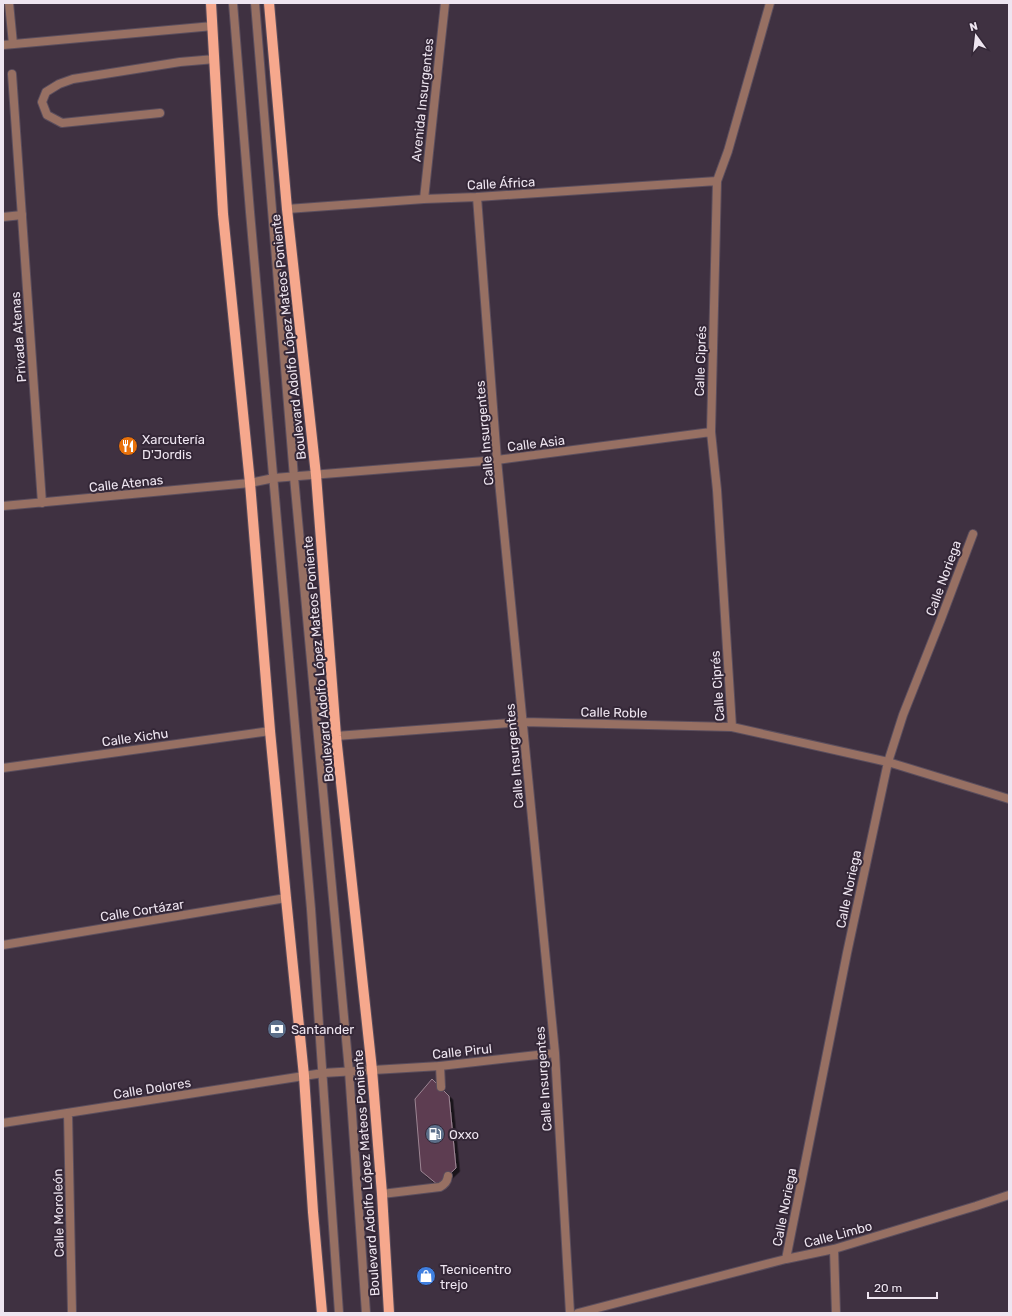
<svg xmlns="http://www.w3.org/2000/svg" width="1012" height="1316" viewBox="0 0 1012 1316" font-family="Rubik,sans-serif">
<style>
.building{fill:#5d3c51;stroke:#9c8593;filter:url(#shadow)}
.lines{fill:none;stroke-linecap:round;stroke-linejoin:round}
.lane-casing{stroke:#5b4e5d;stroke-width:10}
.street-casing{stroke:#5b4e5d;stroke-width:10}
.primary-casing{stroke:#5b4e5d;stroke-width:12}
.lane{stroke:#977063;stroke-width:8}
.street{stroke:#977063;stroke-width:8}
.primary{stroke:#f6a88d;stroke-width:10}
.labels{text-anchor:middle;stroke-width:4;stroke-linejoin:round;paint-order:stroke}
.street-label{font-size:13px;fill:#eee5f0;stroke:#342737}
.poi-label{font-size:13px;fill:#eee5f0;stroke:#342737;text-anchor:start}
</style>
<defs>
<filter id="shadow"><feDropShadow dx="3.5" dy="3.5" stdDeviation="0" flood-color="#0009"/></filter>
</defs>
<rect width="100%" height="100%" fill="#3f3141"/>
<!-- building -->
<path class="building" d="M432,1079l17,17 7,72 -18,17 -17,-14 -6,-72z"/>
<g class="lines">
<defs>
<path id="lane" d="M9,3l4,41
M233,3l17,209 61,697 28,404
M255,3l39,474 55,594 17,242
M3,45l210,-19
M160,113l-98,10 -15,-8 -5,-13 4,-10 13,-8 14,-5 107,-17 35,-3
M3,217l19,-2
M440,1066l1,21
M382,1194l58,-7c5,-3 7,-5 8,-11"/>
<path id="street" d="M12,74l30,429
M477,197l20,263 58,593 15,260
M424,199l21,-196
M287,209l137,-10 53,-2 240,-16
M3,506l247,-23 24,-5 223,-18 214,-28
M732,727l-15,-237 -6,-58 6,-251 11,-30 42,-148
M336,736l187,-14 209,5 156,35 121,37
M3,768l267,-37
M3,945l283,-47
M68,1113l4,200
M3,1123l320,-50 117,-7 115,-13
M834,1249l2,64
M786,1259l61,-306 41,-191 15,-47 38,-96 32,-85
M578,1313l208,-54 48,-10 142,-43 33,-11"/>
<path id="primary" d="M211,3l12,211 27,269 20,248 16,167 18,178 9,136 9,101
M269,3l18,206 29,266 20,261 36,334 10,124 7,119"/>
</defs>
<!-- lane casing -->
<use href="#lane" class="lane-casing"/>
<!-- street casing -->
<use href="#street" class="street-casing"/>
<!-- primary casing -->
<use href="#primary" class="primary-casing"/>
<!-- lane -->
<use href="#lane" class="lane"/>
<!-- street -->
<use href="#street" class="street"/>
<!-- primary -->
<use href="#primary" class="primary"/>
</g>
<!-- icons -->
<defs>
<symbol id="restaurant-disc" viewBox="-11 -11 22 22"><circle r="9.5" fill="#e8710a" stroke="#342737"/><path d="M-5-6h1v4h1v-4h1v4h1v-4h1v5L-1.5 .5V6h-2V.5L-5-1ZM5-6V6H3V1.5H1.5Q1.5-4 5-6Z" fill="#fff"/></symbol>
<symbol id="bank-disc" viewBox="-11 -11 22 22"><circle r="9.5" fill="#5c6f8a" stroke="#342737"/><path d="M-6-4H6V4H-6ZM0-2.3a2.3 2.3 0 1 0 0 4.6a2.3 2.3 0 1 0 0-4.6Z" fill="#fff"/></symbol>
<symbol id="fuel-disc" viewBox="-11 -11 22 22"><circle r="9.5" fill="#5c6f8a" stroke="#342737"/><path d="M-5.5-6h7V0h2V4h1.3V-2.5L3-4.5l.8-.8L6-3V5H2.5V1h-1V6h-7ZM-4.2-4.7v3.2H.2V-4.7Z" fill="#fff"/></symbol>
<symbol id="shop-disc" viewBox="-11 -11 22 22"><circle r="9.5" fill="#3f7fe0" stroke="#342737"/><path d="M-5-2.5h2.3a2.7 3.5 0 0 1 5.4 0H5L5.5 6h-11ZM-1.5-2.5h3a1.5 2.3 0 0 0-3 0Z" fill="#fff"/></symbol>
</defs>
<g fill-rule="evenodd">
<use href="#restaurant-disc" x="117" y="435" width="22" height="22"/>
<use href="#bank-disc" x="266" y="1018" width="22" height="22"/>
<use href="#fuel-disc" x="424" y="1123" width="22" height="22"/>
<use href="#shop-disc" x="415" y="1265" width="22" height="22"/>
</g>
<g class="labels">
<!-- street labels -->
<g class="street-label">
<text transform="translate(422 100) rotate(-84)" y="5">Avenida Insurgentes</text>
<text transform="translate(501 183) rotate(-3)" y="5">Calle África</text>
<text transform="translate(18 337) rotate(-94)" y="5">Privada Atenas</text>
<text transform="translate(288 337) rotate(-96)" y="5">Boulevard Adolfo López Mateos Poniente</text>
<text transform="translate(700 361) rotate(-88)" y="5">Calle Ciprés</text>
<text transform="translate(484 433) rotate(-95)" y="5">Calle Insurgentes</text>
<text transform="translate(536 443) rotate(-7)" y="5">Calle Asia</text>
<text transform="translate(126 483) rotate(-6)" y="5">Calle Atenas</text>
<text transform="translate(943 578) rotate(-70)" y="5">Calle Noriega</text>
<text transform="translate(318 659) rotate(-95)" y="5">Boulevard Adolfo López Mateos Poniente</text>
<text transform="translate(717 686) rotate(-94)" y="5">Calle Ciprés</text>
<text transform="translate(614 712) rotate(1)" y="5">Calle Roble</text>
<text transform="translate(135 737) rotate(-8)" y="5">Calle Xichu</text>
<text transform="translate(514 756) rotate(-95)" y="5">Calle Insurgentes</text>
<text transform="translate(848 889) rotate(-78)" y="5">Calle Noriega</text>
<text transform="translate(142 910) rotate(-9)" y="5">Calle Cortázar</text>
<text transform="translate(462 1051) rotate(-6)" y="5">Calle Pirul</text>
<text transform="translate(543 1079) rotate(-94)" y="5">Calle Insurgentes</text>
<text transform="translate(152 1088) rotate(-9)" y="5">Calle Dolores</text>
<text transform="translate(366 1173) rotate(-94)" y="5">Boulevard Adolfo López Mateos Poniente</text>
<text transform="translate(784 1207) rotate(-79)" y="5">Calle Noriega</text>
<text transform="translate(58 1213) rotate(-91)" y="5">Calle Moroleón</text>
<text transform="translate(838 1234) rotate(-15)" y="5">Calle Limbo</text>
</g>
<!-- poi labels -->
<g class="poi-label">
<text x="142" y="444">Xarcutería<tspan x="142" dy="15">D'Jordis</tspan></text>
<text x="291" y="1034">Santander</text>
<text x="449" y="1139">Oxxo</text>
<text x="440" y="1274">Tecnicentro<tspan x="440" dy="15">trejo</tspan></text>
</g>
</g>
<!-- border -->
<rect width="1012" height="1316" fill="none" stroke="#eee5f0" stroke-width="8"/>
<!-- north arrow -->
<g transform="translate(976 36) rotate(345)" stroke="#342737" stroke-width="3" paint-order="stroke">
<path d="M0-3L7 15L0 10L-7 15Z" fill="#eee5f0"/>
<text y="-6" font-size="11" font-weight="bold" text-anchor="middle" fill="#eee5f0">N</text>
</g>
<!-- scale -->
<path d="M868 1292v6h69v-6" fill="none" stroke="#eee5f0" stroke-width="2"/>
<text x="874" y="1292" font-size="12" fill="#eee5f0" stroke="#342737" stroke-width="3" paint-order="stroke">20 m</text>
</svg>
